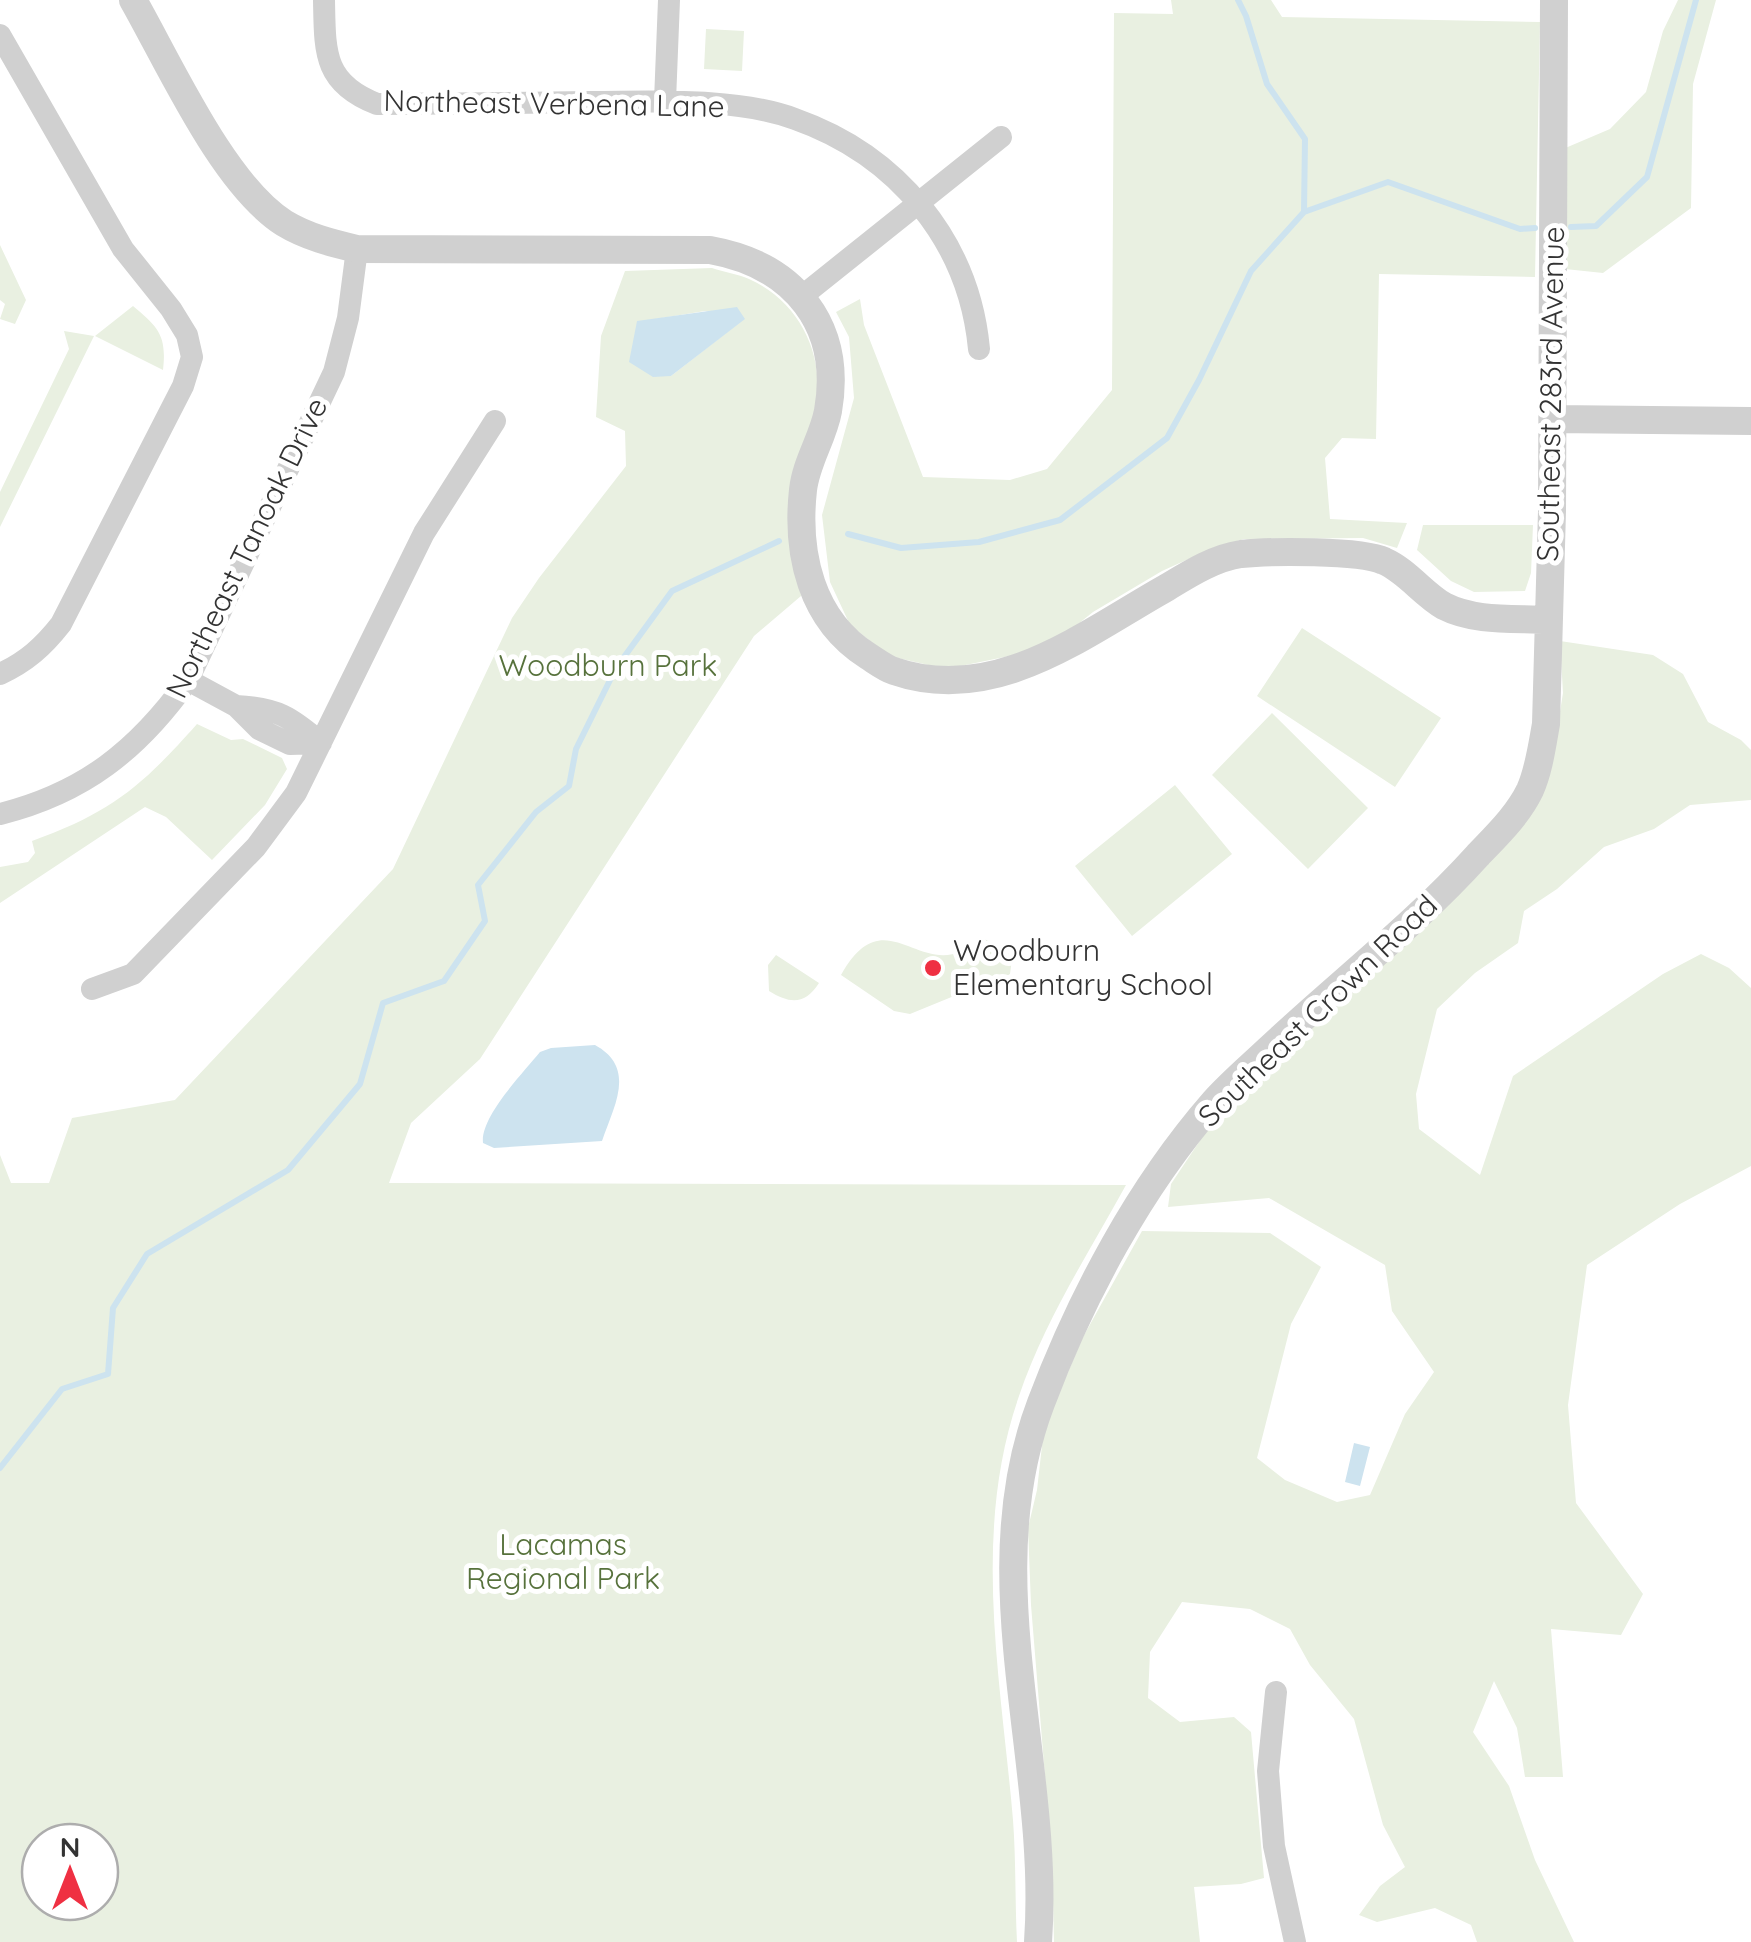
<svg xmlns="http://www.w3.org/2000/svg" width="1751" height="1942" viewBox="0 0 1751 1942" font-family="Quicksand,sans-serif">
<style>
.green{fill:#e9f0e1;fill-rule:evenodd}
.water{fill:#cde3ef}
.lines{fill:none;stroke-linecap:round;stroke-linejoin:round}
.stream{stroke:#cde3ef;stroke-width:6}
.minor{stroke:#d0d0d0;stroke-width:22}
.tertiary{stroke:#d0d0d0;stroke-width:28}
.poi-dot{fill:#ef3042;stroke:#fff;stroke-width:4}
.labels{text-anchor:middle;stroke-width:10;stroke-linejoin:round;paint-order:stroke}
.street-label{font-size:30px;fill:#333;stroke:#fff}
.park-label{font-size:30px;fill:#57723c;stroke:#fff}
.poi-label{font-size:30px;fill:#333;stroke:#fff;text-anchor:start}
</style>
<rect width="100%" height="100%" fill="#fff"/>
<!-- green -->
<path class="green" d="M1171,0h100l11,17 258,5 -5,255 -156,-3 -3,165 -34,-1 -17,20 5,61 77,4 -10,25 -34,-10 -119,1 -31,9 -51,23 -69,41 -31,25 -33,15 -83,17 -57,-13 -39,-31 -20,-43 -8,-67 32,-117 -5,-61 -13,-25 24,-13 4,26 59,152 87,3 37,-11 65,-79 2,-377 59,1z
M1678,0h38l-23,84 -2,124 -88,65 -38,-4 -2,-120 47,-20 36,-37 17,-61z
M706,29l38,2 -2,40 -38,-2z
M0,245l26,55 -11,24 -15,-5 5,-15 -5,-4z
M712,268c12,4 26,6 37,11 50,22 76,75 67,128 -6,32 -26,63 -26,97 -1,30 8,63 11,92l-47,40 -274,423 -69,64 -22,60 737,2c-38,69 -82,137 -107,211 -48,138 -18,283 -6,424 3,40 2,81 4,122h-1017v-787l11,28h38l23,-65 103,-18 218,-231 119,-251 27,-40 87,-112 -1,-35 -29,-14 5,-81 24,-65zM705,311l39,8 -73,57 -34,-54zM40,1842h60v60h-60z
M133,306c25,21 34,29 30,64l-68,-34z
M64,331l30,5 -94,191v-35l69,-143z
M1423,525h110l-2,48 -6,18 -51,1 -23,-11 -34,-31z
M1302,628l139,90 -46,69 -138,-91z
M1560,641l93,14 30,19 25,48 33,18 10,10v50l-61,5 -36,24 -50,18 -47,42 -33,22 -6,32 -43,30 -38,36 -21,85 3,35 61,46 33,-99 150,-102 38,-20 28,14 22,20v178l-71,38 -93,61 -19,140 8,98 67,91 -22,41 -70,-6 12,148h-38l-8,-49 -23,-47 -21,51 36,54 26,74 39,82h-97l-6,-17 -36,-17 -58,14 -18,-7 21,-29 25,-19 -22,-42 -29,-106 -44,-54 -20,-36 -40,-20 -68,-7 -32,50 -2,46 32,24 54,-5 17,15 13,146 -23,6 -47,3 6,55h-146l-2,-80 -21,-257 -3,-77 9,-38 7,-62 39,-91 59,-106 128,2 51,34 -30,57 -34,134 28,22 52,22 33,-7 35,-81 29,-42 -42,-61 -7,-46 -116,-67 -101,9 3,-23 38,-57 310,-303 39,-100 5,-31z
M1272,713l96,95 -60,61 -96,-94z
M197,724l34,16 12,-1 39,19 5,11 -22,36 -53,55 -46,-43 -21,-10 -145,96v-36l28,-5 7,-9 -3,-12c80,-29 110,-55 165,-117z
M1175,785l57,69 -100,82 -57,-70z
M981,938l22,8 9,13 -2,15 -8,8 -20,9 -28,5 -44,18 -16,-3 -53,-36c47,-84 82,18 140,-37z
M776,955l43,28c-14,22 -29,21 -50,8l-1,-26z"/>
<!-- water -->
<path class="water" d="M737,307l8,12 -74,57 -18,1 -24,-15 8,-41z
M595,1045c42,23 19,61 7,96l-108,7 -11,-5c-3,-26 40,-70 57,-91l11,-4z
M1354,1443l16,4 -10,39 -15,-4z"/>
<g class="lines">
<!-- stream -->
<path class="stream" d="M1238,0l8,16 21,68 38,55 -1,73
M1571,227l25,-1 51,-49 49,-177
M848,534l53,14 78,-6 81,-22 107,-82 32,-58 52,-109 53,-59 84,-30 132,47 15,-1
M0,1468l62,-79 46,-15 5,-66 34,-54 141,-84 72,-86 23,-81 61,-22 41,-60 -7,-36 58,-73 33,-26 7,-37 40,-81 56,-77 107,-50"/>
<!-- minor -->
<path class="minor" d="M324,0c1,52 -1,83 53,104 71,0 143,-1 214,-2 63,0 144,-5 204,17 102,36 174,122 184,230
M0,35l123,214 48,60 16,26 5,22 -9,29 -122,238c-18,23 -35,38 -61,50
M665,101l4,-101
M801,297l200,-160
M188,680l48,26 23,23 31,15 31,-1
M236,706c41,2 55,11 85,37
M0,814c84,-21 138,-64 188,-134l146,-308 14,-54 9,-69
M92,989l41,-15 123,-127 40,-54 128,-260 71,-112
M1276,1692l-8,79 6,75 21,96"/>
<!-- tertiary -->
<path class="tertiary" d="M133,0c37,65 90,184 151,223 23,14 48,20 73,26l353,1c84,15 133,75 118,161 -5,27 -22,51 -25,79 -7,64 8,130 65,166 8,5 17,12 26,15 101,35 190,-37 272,-83 23,-14 48,-30 75,-34 28,-3 120,-4 143,7 23,10 39,33 60,45 31,16 71,12 104,14
M1553,419l198,2
M1038,1942c13,-180 -64,-363 3,-539 40,-106 98,-215 173,-301 16,-18 36,-35 54,-52 69,-65 146,-124 210,-195 19,-20 40,-40 52,-65 9,-20 12,-44 16,-66l6,-213 2,-511"/>
</g>
<!-- markers -->
<circle class="poi-dot" cx="933" cy="968" r="10"/>
<g class="labels">
<!-- street labels -->
<g class="street-label">
<text transform="translate(554 104) rotate(1)" y="10">Northeast Verbena Lane</text>
<text transform="translate(1551 394) rotate(-89)" y="10">Southeast 283rd Avenue</text>
<text transform="translate(247 548) rotate(-64)" y="10">Northeast Tanoak Drive</text>
<text transform="translate(1318 1011) rotate(-44)" y="10">Southeast Crown Road</text>
</g>
<!-- park labels -->
<g class="park-label">
<text x="608" y="676">Woodburn Park</text>
<text x="563" y="1555">Lacamas<tspan x="563" dy="34">Regional Park</tspan></text>
</g>
<!-- poi labels -->
<g class="poi-label">
<text x="953" y="961">Woodburn<tspan x="953" dy="34">Elementary School</tspan></text>
</g>
</g>
<!-- north arrow -->
<g transform="translate(70 1872)"><circle r="48" fill="#ffffff" stroke="#adadad" stroke-width="2.5"/>
<path d="M0-8L18 38L0 25L-18 38Z" fill="#ef3042"/>
<text y="-15" font-size="28" font-weight="bold" text-anchor="middle" fill="#333333">N</text>
</g>
</svg>
